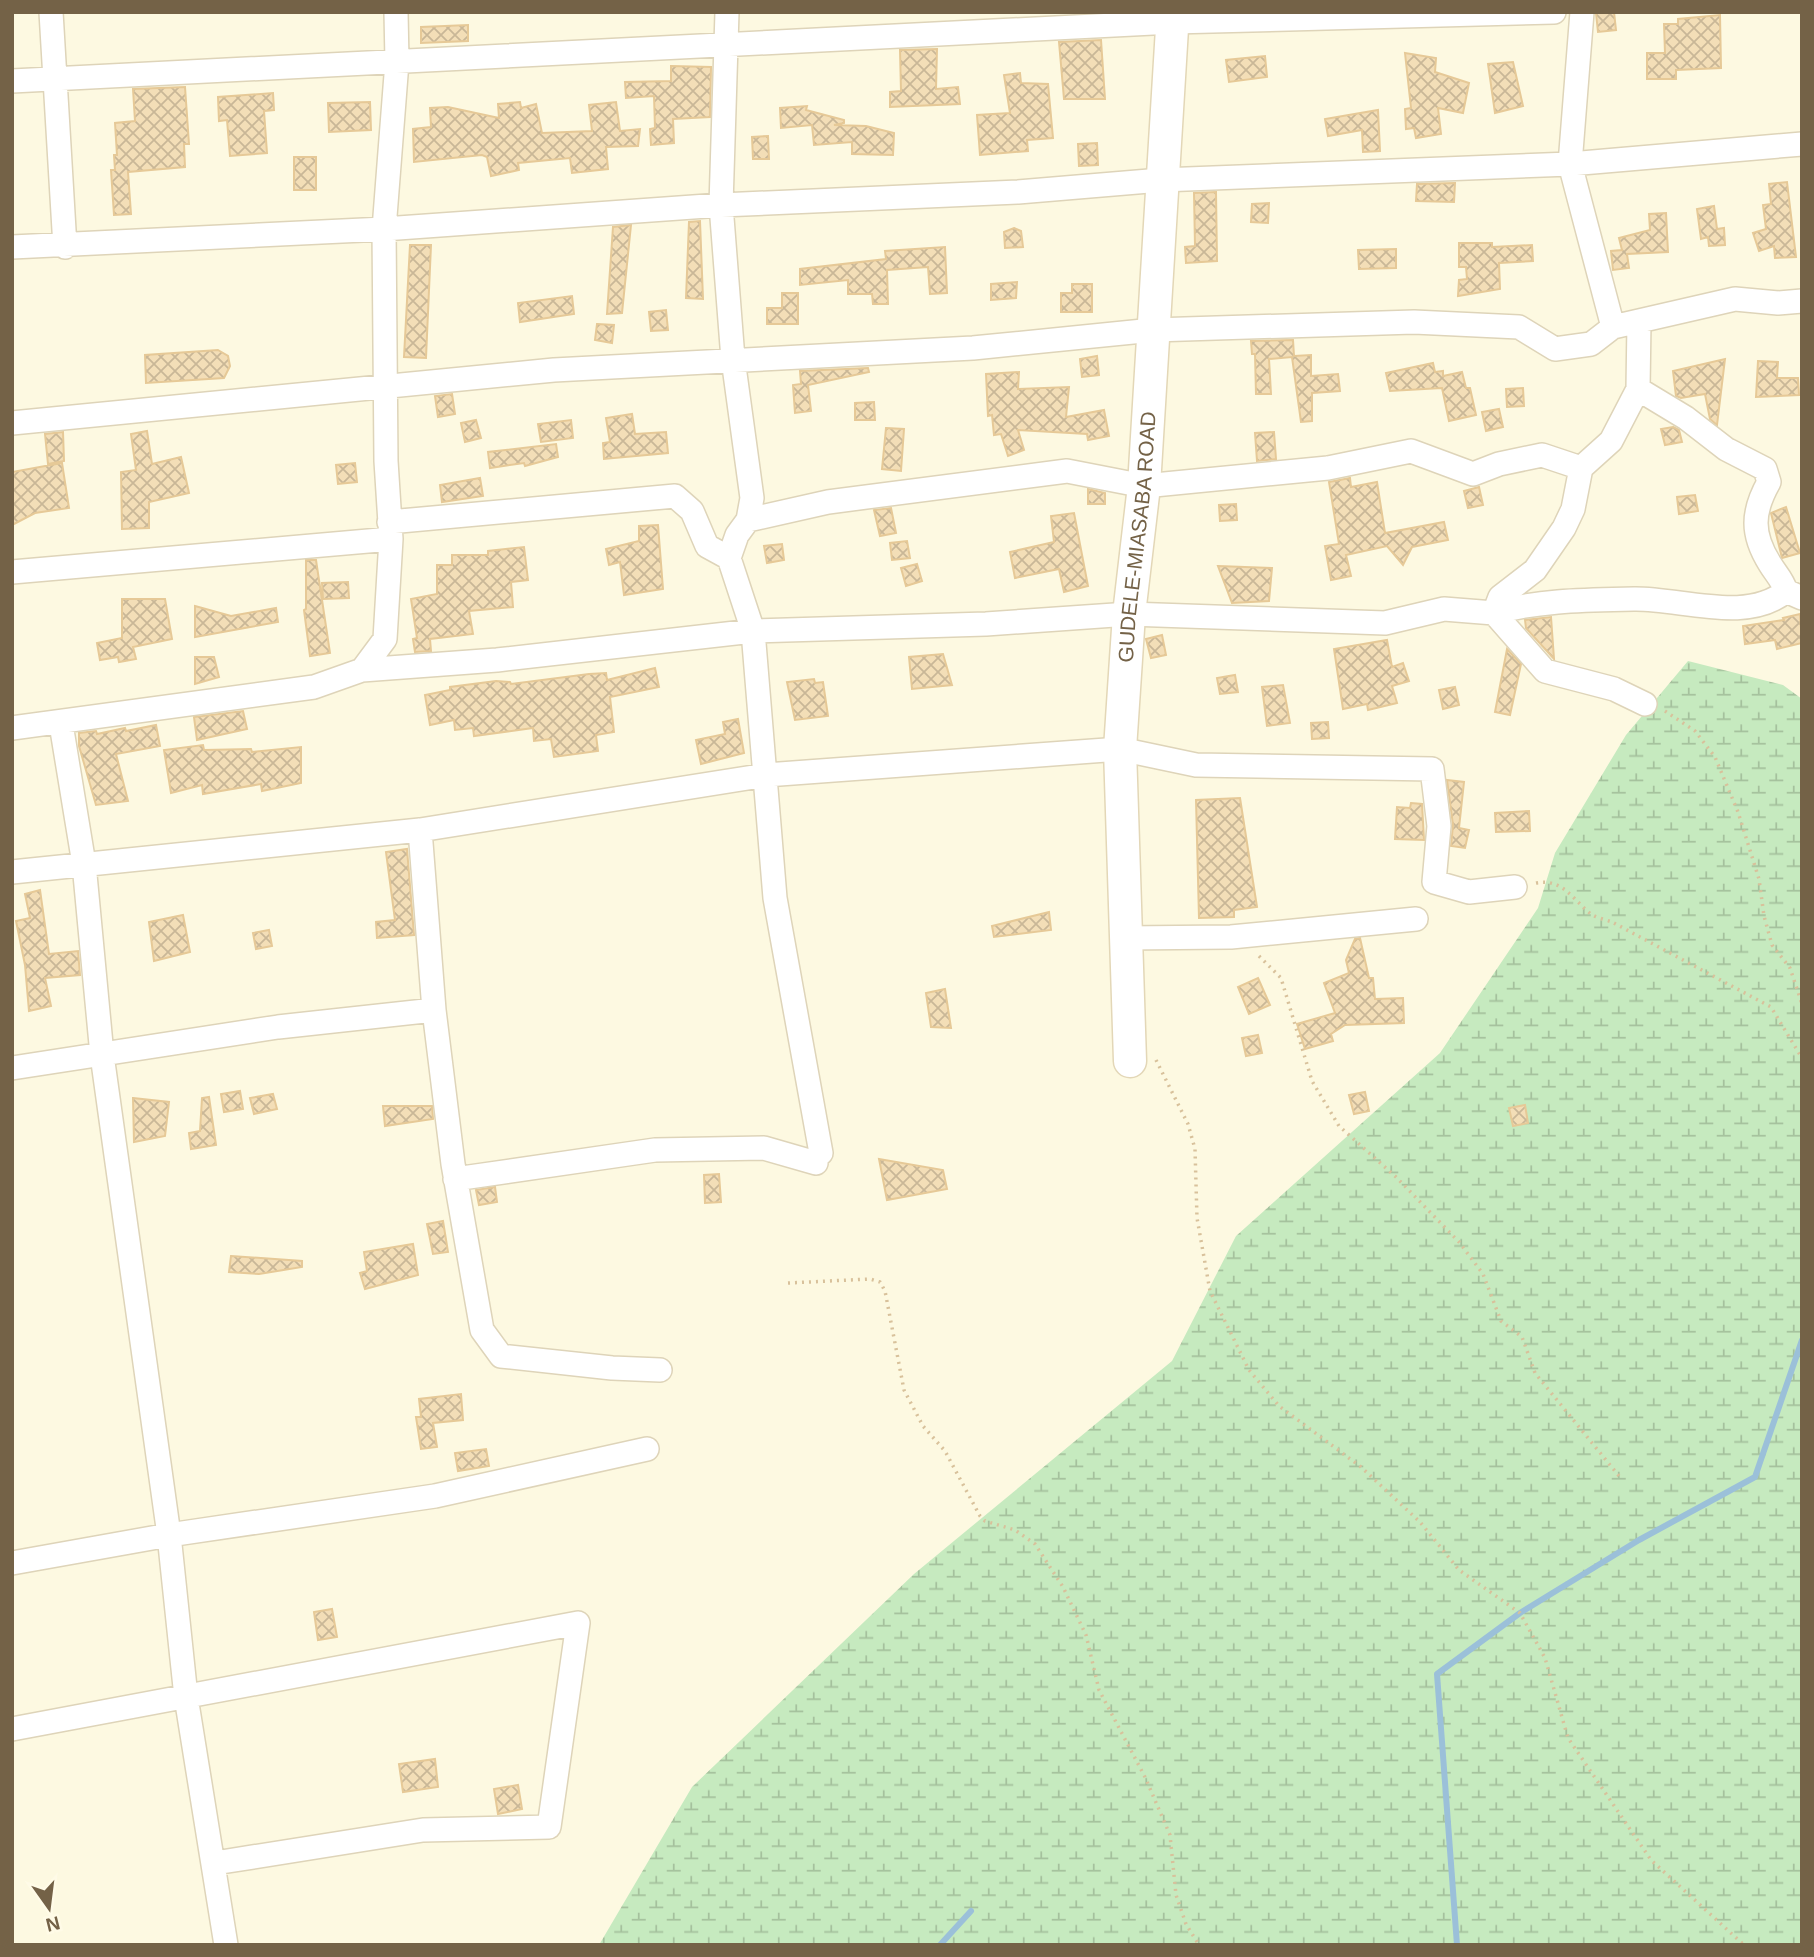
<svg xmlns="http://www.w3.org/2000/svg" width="1814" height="1957" viewBox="0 0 1814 1957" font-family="Helvetica,sans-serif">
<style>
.wetland{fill:url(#wetland-marsh)}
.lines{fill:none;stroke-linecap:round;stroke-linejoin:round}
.stream{stroke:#9bc0d9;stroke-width:6}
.building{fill:url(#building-cross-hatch);stroke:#e6c997;stroke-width:2}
.street-casing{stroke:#ded4b9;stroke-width:26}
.secondary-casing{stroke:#e3d7b7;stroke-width:35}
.path{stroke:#d8c19b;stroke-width:3.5;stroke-dasharray:2 5;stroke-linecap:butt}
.street{stroke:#fff;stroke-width:23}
.secondary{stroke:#fff;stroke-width:32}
.labels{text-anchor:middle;stroke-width:5;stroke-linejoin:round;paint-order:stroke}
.street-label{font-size:21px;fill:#746247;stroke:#fffbe7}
</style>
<defs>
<pattern id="wetland-marsh" width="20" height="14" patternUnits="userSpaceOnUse" patternTransform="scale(1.75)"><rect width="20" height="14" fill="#c6eabf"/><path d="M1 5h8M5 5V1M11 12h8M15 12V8" fill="none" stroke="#a5c19d"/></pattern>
<pattern id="building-cross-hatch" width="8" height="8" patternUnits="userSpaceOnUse" patternTransform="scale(1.75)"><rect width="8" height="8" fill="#f3deb7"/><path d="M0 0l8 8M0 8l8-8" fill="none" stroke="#c9b797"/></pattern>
</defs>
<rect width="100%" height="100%" fill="#fdf9e1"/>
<!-- wetland -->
<path class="wetland" d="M1688,661l95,24 19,14v1246h-1203l93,-158 222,-213 258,-213 64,-125 204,-183 98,-145 17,-55 71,-118z"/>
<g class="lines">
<!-- stream -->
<path class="stream" d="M940,1945l31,-34
M1457,1945l-20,-271 83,-61 119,-73 116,-63 47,-137"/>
</g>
<!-- building -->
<path class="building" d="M1614,12l2,18 -18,2 -2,-19z
M1720,15l1,53 -45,2v9h-29v-26h18l-1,-29h14v-5z
M468,25v16l-47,2v-16z
M1101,40l4,59h-41l-5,-57z
M937,49l-1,40 22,-2 2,17 -70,3v-15l11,-1 -1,-41z
M1405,53l31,5 -1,14 34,11 -6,30 -25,-5 3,26 -25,4 -2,-10 -8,1 -1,-20 6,-1z
M1265,56l2,21 -38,5 -3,-22z
M1513,62l10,44 -28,7 -7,-49z
M671,66l40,1 -1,50 -37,2 1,24 -23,2 -1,-16 5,-1 -1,-32 -28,2 -1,-16 46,-1z
M1020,73l1,10 27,1 5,54 -26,2 1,11 -48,4 -3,-40 33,-2 -6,-38z
M185,87l4,57h-5l1,23 -57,5 3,42 -17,1 -3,-45h4l-1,-15h3l-2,-32 20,-2 -2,-32z
M273,93l1,17 -10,1 3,42 -37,3 -3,-36 -8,1 -1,-24z
M370,102l1,28 -42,2 -1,-29z
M520,102l1,6 15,-4 6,29 50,-2 -3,-26 27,-3 4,29 20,-2 -2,17 -32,1 2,22 -36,4 -2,-15 -52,5 1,7 -28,6 -4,-19 -5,-2 -68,7 -1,-33 18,-2 -1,-19 18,-1 51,11 -1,-14z
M807,106l-1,4 38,10v3l-10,2 32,1 28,7 -1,22 -41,-1v-12l-38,3 -2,-20 -31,3 -1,-20z
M1378,110l2,41 -17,1 -1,-22 -34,6 -3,-17z
M768,136l1,23h-16l-1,-22z
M1097,143l1,22 -19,1 -1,-22z
M294,157h22v33h-22z
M1787,182l9,75 -21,1 -1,-12 -15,5 -6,-18 13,-4 -3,-24 8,-1 -2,-20z
M1455,183l-1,19 -38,-1 1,-17z
M1216,192l1,69 -31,2 -1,-16 10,-1 -1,-53z
M1269,203l-1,20 -17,-1 1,-18z
M1714,206l3,23 7,-1 1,17 -16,1 -1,-9 -7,2 -4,-30z
M1666,213l2,39 -41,2 2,14 -16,2 -2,-19 11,-1 -3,-12 31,-8 -1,-16z
M700,221l3,78 -17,-1 3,-76z
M631,225l-9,88 -15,1 6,-87z
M1014,228l7,3 2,16 -18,1 -1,-16z
M1459,243h33v4l40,-2 1,16 -34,2 1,26 -42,7 1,-16 8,-1 -1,-12h-7z
M410,245h21l-5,113 -22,-1z
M945,247l2,46 -17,1 -2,-27 -41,3 1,34h-15l-1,-10h-24v-14l-48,5v-16l86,-10 -1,-8z
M1396,249v19l-37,1 -1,-19z
M1017,282l-1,16 -25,2v-16z
M1072,284h20v28h-31v-19h11z
M782,293h16v31h-31v-16h15z
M572,296l2,18 -54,8 -2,-19z
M666,310l2,20 -17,1 -2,-19z
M597,324l17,1 -2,18 -17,-3z
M1293,340l1,16 17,-1v21l27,-2 2,17 -28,2v28l-11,1 -9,-65 -23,2 2,35h-15l-1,-40h-3l-1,-13z
M218,350l10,6 2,10 -6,12 -78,5 -1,-28z
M1097,356l2,19 -17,2 -2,-18z
M1725,359l-8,66 -7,-6 -5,-25 -24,4 -5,-2 -3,-25z
M1758,361l20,1 -1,16h21l1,17 -43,2z
M1433,363l2,9 8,-1v5l19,-4 4,16h4l6,27 -27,6 -7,-33 -52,3 -4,-18z
M868,368l1,4 -61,13 3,26 -16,2 -2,-28 8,-1 -1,-13z
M1019,372l-1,17 51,-2 -3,30 38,-7 5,26 -21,4 -1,-6 -69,-4 6,20 -16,6 -7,-22 -7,1 -2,-20 -4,1 -2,-42z
M1523,388l1,18 -17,1 -1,-18z
M452,394l3,20 -17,3 -3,-21z
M874,402l1,18h-20v-17z
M1499,409l4,18 -17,4 -4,-19z
M632,414l3,20 31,-2 2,21 -64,6 -1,-16 7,-1 -4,-24z
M476,420l5,18 -16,4 -4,-19z
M571,420l2,18 -32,4 -3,-18z
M1673,427l6,3 3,12 -17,3 -4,-16z
M886,428l18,1 -3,42 -19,-2z
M147,431l5,33 29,-7 8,36 -40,9v26l-27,1 -1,-57 15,-2 -5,-36z
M63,432l1,29 -16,3 -3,-30z
M1274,432l2,27 -19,2 -2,-28z
M556,444l2,13 -33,9 -1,-3 -34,5 -2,-16z
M62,463l7,45 -34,5 -23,12v-53z
M355,463l2,19 -19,2 -2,-19z
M480,478l3,18 -41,6 -2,-17z
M1350,478l1,9 26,-5 8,51 59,-11 4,18 -36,7 -9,18 -16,-19 -41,9 5,21 -20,4 -6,-34 14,-2 -10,-62z
M1479,487l4,18 -15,3 -4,-17z
M1088,489l17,4v11h-17z
M1695,495l3,16 -19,3 -2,-17z
M1236,504l1,16 -17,1 -1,-16z
M1786,507l14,46 -18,5 -11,-45z
M891,508l5,25 -16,3 -6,-26z
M1074,513l14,73 -24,6 -5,-23 -44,9 -5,-26 44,-10 -3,-26z
M658,525l5,64 -39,6 -4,-33 -11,3 -3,-16 33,-8v-15z
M907,541l3,17 -18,2 -2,-17z
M782,544l2,16 -17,3 -3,-17z
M524,547l4,33 -17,2 2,25 -44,4 4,23 -43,5 1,12 -16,1 -2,-13 4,-1 -6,-39 26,-5v-29h15v-10h36v-4z
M306,560h10l14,93 -20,3 -6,-46 2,-1z
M917,564l5,17 -16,5 -5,-18z
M1218,566l54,2 -3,33 -37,2z
M348,582l1,16 -26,1 -1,-16z
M122,599h43l7,40 -39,8 3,12 -17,3 -1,-5 -18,3 -3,-17 25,-5z
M195,606l36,10 45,-8 2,14 -83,15z
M1800,614l2,29 -25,6 -2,-9 -30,4 -2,-18 41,-6 -1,-2z
M1551,617l3,42 -28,-31 -1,-8z
M1162,635l4,20 -15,3 -5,-19z
M1387,640l5,27 11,-4 6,18 -17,5 5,17 -29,7 -1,-6 -24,5 -9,-60z
M1507,649l14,15 -11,51 -15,-3z
M943,654l9,31 -40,4 -3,-32z
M195,657h19l5,20 -24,7z
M655,668l4,19 -49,10 4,35 -18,3 2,16 -44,6 -3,-18 -17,2 -1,-13 -59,8 -1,-8 -18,2 -1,-10 -24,5 -5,-30 25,-5v-3l46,-6 14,1 1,2 78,-10 17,-1 1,7z
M1235,675l3,17 -18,2 -3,-16z
M814,679l1,4 8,-1 5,34 -33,4 -8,-38z
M1283,685l7,38 -23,3 -5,-39z
M1455,687l4,18 -16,4 -4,-19z
M243,711l4,18 -50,11 -3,-23z
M738,719l6,34 -43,11 -5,-24 29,-6 -2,-12z
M1328,722l1,16 -17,1 -1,-16z
M156,725l4,21 -44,8 12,47 -32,4 -17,-59v-13l17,-2 1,3 28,-6 1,3z
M203,745l1,5 47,-1 1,3 49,-5v36l-39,8 -1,-7 -58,10 -1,-9 -31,8 -7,-43z
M1447,780l17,2 -5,46 10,2 -4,18 -14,-2 2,-21z
M1240,798l17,109 -23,3v7l-35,1 -3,-118z
M1411,803l11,1 2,36 -29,-1 2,-32 13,1z
M1529,811l1,20 -34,1 -1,-19z
M407,849l7,86 -37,3 -1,-16 19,-2 -9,-68z
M40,890l9,64 29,-3 2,24 -35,3 6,28 -22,5 -4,-46 -9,-44 14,-3 -5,-24z
M1049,912l2,18 -57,7 -2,-11z
M183,915l7,37 -36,9 -5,-39z
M269,930l3,16 -16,3 -3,-16z
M1360,938l9,40h4l2,21 28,-1 1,25 -59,2 -14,9 2,7 -28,8 -8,-25 38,-11 -11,-30 25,-10 -3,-13 9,-21z
M1258,978l12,27 -21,9 -11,-27z
M945,989l6,39 -20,-1 -5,-34z
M1258,1035l4,18 -16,3 -4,-18z
M240,1091l3,18 -19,3 -3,-18z
M1365,1092l4,19 -15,3 -5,-19z
M273,1094l4,15 -23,5 -4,-16z
M209,1097l7,48 -25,4 -2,-16 11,-2 2,-33z
M133,1098l36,4 -4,34 -31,6z
M1525,1105l3,18 -15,3 -4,-18z
M383,1106h49l1,13 -48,7z
M879,1159l64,11 4,19 -60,11z
M719,1174l2,28 -16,1 -1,-28z
M495,1187l2,15 -18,3 -3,-15z
M443,1221l5,31 -15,2 -6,-30z
M413,1244l5,31 -53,14 -5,-16 7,-2 -3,-19z
M231,1256l71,5v6l-43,7 -30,-2z
M461,1394l2,26 -30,3 4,24 -16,2 -5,-32h5l-2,-18z
M486,1449l3,17 -31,5 -3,-18z
M332,1609l5,28 -19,3 -4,-28z
M435,1759l3,28 -35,5 -4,-28z
M518,1785l4,24 -24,5 -4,-25z"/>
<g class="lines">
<defs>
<path id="street" d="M51,12l14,235
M727,12l-6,193 12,154 19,139 -4,22 -11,15 -8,23 24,73 22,267 46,255
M1582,12l-12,152 43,163
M12,81l1161,-59 381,-10
M12,247l372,-18 337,-24 297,-13 143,-12 409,-16 232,-20
M1638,389l48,29 40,31 39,20 4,13c-17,30 -18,52 1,82 6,10 12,15 16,27l16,7
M12,423l542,-53 419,-22 180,-18 261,-8 105,5 36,22 36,-5 22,-17 122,-28 43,4 24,-2
M1581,468l-8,41 -9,19 -29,42 -35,27 -6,16c44,-13 94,-13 140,-14 46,-1 113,25 152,-8
M748,520l80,-18 239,-31 77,15 184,-18 83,-17 62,23 26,-10 43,-9 39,13 30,-27 27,-52 1,-67
M389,522l286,-26 17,15 15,35 22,12
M12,572l379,-33
M362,670l135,-10 256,-29 233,-7 143,-10 256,9 59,-14 50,4 51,58 69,18 31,15
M61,724l23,140 18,191 67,480 17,162 40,248
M12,728l302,-41 48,-17 23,-31 6,-100 -5,-78 -2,-232 13,-167 -1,-50
M420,830l14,180 19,154 29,166 19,26 111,12 48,2
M12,872l408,-42 346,-55 354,-26 76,16 236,4 7,57 -5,56 35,10 46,-5
M1124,938l107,-1 185,-18
M12,1068l266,-41 156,-17
M455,1179l200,-29 109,-2 52,15
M12,1563l157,-28 266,-39 212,-47
M12,1729l566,-106 -29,204 -126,3 -208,33"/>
<g id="secondary">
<path id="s1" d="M1130,1061l-10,-312 9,-135 15,-128 29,-474"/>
</g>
</defs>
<!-- street casing -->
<use href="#street" class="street-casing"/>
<!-- secondary casing -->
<use href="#secondary" class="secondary-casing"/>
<!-- path -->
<path class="path" d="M1665,711l30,20 20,26 23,55 21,67 5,37 8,29 18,23 12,36
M1536,883c27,-5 37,17 55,31 6,4 15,6 21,8l159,85 31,51
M1259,956l22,22 31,103 27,45 57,51 63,65 24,32 18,47 21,16 13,36 84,103
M1156,1060l32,64 7,25 2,69 13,73 39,79 30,36 82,61 59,55 39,48 61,43 25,45 23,80 83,122 93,85
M788,1283l82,-4 10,3 5,9 19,99 19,36 22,25 35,65 5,5 30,9 20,14 28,43 23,48 13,55 46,87 25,58 6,60 10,29 13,21"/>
<!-- street -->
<use href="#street" class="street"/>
<!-- secondary -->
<use href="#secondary" class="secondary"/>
</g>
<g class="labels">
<!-- street labels -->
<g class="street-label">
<text dy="7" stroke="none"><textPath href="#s1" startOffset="525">GUDELE-MIASABA ROAD</textPath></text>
</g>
</g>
<!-- border -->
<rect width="1814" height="1957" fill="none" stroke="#746247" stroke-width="28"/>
<!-- north arrow -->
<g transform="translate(49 1908) rotate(166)" stroke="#fffbe7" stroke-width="5" paint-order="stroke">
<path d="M0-5L12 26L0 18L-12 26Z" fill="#746247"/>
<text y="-10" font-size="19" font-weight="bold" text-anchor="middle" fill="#746247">N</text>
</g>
</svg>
